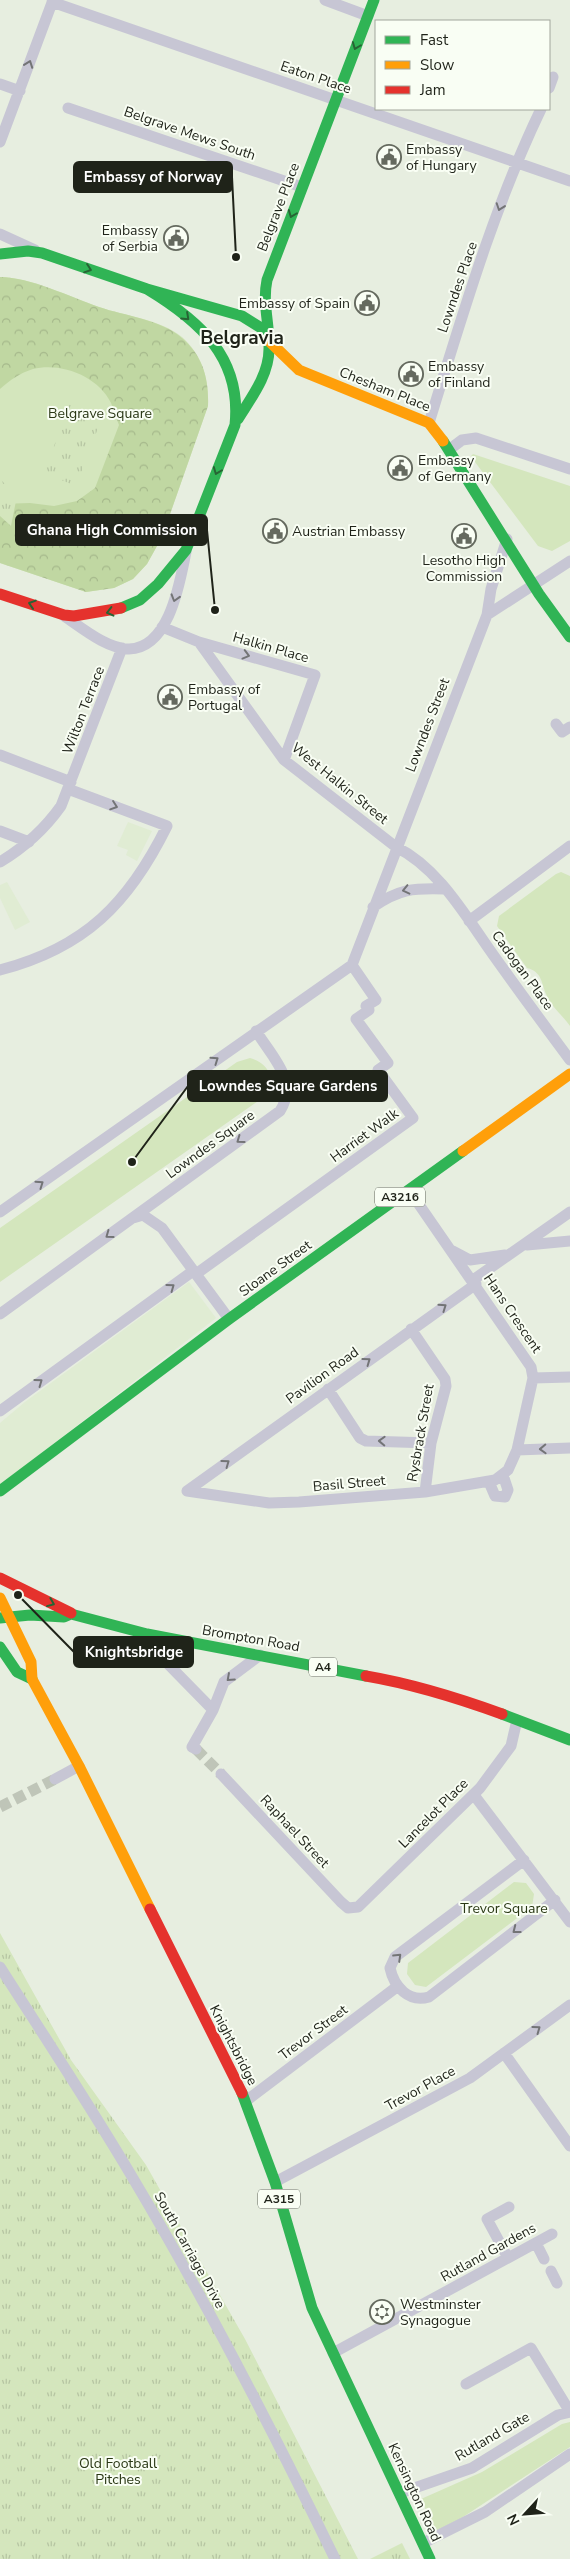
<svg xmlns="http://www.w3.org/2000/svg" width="570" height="2559" viewBox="0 0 570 2559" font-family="'Nunito Sans',sans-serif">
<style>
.built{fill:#e0ecd3}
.green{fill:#d4e6bd}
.forest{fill:url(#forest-crowns)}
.park{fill:url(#park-tufts)}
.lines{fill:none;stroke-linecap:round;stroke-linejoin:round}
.street-tunnel{stroke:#bfc5b8;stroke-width:11;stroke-dasharray:11 5.5;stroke-linecap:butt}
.street{stroke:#c7c6d4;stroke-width:11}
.fast{stroke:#30b455;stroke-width:11}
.slow{stroke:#ff9f0a;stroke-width:11}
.jam{stroke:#e5322d;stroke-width:11}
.oneway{stroke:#276434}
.oneway2{stroke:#737476}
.labels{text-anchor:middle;stroke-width:4;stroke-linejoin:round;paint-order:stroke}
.shield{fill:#f9fef4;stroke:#60655b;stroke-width:1}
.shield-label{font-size:12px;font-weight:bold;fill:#1f2319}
.street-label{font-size:14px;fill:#1f2319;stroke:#f9fef4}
.poi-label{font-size:14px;fill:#1f2319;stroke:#f9fef4;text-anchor:start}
.park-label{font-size:14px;fill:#2a3815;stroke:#f9fef4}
.district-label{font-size:19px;font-weight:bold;fill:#1f2319;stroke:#f9fef4}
.leader{fill:none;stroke:#1f2319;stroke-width:2}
.callout-dot{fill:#1f2319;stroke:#f9fef4;stroke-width:2}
.callout{fill:#1f2319;stroke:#1f2319;stroke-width:2}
.callout-label{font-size:15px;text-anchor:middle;font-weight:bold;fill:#fff}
</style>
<defs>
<pattern id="forest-crowns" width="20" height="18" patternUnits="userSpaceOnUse" patternTransform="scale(1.25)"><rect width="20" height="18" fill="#c0d7a2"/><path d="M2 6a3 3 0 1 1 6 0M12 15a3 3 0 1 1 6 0" fill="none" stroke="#a5b88b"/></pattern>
<pattern id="park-tufts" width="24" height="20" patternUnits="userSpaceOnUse" patternTransform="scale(1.25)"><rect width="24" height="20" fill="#d4e6bd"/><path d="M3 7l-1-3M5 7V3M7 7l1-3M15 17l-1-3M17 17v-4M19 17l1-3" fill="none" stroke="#b6c5a2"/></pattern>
</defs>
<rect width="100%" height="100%" fill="#e7eee0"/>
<!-- built -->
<path class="built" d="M128,822l24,9 -15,30 -11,-6 2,-5 -11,-4z
M7,882l23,40 -15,8 -15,-32v-13z
M189,1282l27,36 -216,167v-62l25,-21z"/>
<!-- green -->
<path class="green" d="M0,277c30,0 70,20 99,30 26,9 61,12 83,30 21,19 27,42 26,69l-46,131 -15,27 -14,15 -19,9 -28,4 -86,-29z
M473,454l97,32v55l-18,10 -14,-5 -63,-84 -4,-6z
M561,872l9,4v150c-7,-10 -20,-21 -24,-32 -5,-12 -4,-22 -19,-26l-30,-42 2,-10 57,-42z
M250,1058c19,5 27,22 14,39l-264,185v-54l237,-166z
M514,1882l12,1 8,11 -2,13 -106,80 -11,-2 -8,-11 1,-11z
M570,2422v25l-133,87 -16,-35 61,-27 80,-48z"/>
<!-- forest -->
<path class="forest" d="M0,277c30,0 70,20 99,30 26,9 61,12 83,31 21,18 27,41 26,68l-46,131 -15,27 -14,15 -19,9 -28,4 -86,-29v-59l30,-1 24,3 23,-5 18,-13 24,-63c-3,-7 -5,-15 -8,-22 -13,-27 -50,-41 -78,-34 -13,4 -23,11 -33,20z"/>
<!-- park -->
<path class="park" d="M70,403l33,12 -27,71 -32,-13z
M0,479l17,17 -6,30 -11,-10z
M0,1933l71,127 75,105 30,53 69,121 113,220h-358z
M402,2543l8,16h-40z"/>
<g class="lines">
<!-- street-tunnel -->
<path class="street-tunnel" d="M196,1749l25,25
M0,1807l55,-28"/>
<!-- street -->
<path class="street" d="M325,0l43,16
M52,2l518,179
M0,84l20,7
M549,88l4,-11
M68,108l234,79
M0,142l53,-142
M0,234l35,16
M429,423c33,-106 64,-214 112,-314
M450,449l12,-9 14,-2 94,31
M487,615l83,-54
M64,616c18,12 43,33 65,33 41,-1 51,-68 57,-97
M162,627l37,15 116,33 -31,85
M199,642l85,118 112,87c43,21 70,70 98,109 25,35 50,69 76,104
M556,724l6,8 8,-5
M0,755l71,27
M0,831l29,11
M0,862c25,-15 44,-32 61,-56l61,-158
M373,907c26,-18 40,-19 71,-18
M469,921l101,-75
M0,970c85,-22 129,-67 167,-144l-99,-37
M0,1212l352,-247 135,-350 4,-26 16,-50
M133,1218l10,-3 19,13 67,91
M527,1245l43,-4
M453,1251l17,9 35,-5
M196,1274l217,-156 -35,-48 10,-7 -32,-44 13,-9 -3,-4 10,-6 -24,-35
M473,1280l97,-68
M0,1314l280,-203c19,-30 -8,-54 -24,-80
M411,1329l34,50 1,7 -15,57 -6,49
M533,1378l37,-1
M328,1389l32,49 6,3 65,2
M0,1411l193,-140
M517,1450l53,-2
M489,1482l6,14 10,1 3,-7 -5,-15
M187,1491l82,12 30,-1 126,-10 70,-12 13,-10 9,-20 16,-72 -2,-11 -122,-177
M187,1491l289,-207
M147,1635l20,28 46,47
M196,1749l-4,-2 21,-37 11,-28 36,-27
M221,1774l120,128 7,6 10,-1 122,-119 31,-42 6,-26
M55,1779l24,-13
M474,1795l96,127
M524,1860l-129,97 -5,11c4,19 19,35 39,29l126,-97
M0,1967c44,69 89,137 131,208 74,124 141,254 204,384
M504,2053l66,93
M246,2101l152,-115
M275,2182l195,-104 100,-73
M536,2243l8,16
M508,2258l-21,-39 22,-12
M551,2271l6,12
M333,2353l219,-119
M466,2384l65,-36 39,64
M400,2493l72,-25 86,-53 12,-3
M423,2543l62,-31 85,-58"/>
<!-- fast -->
<path class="fast" d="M0,254l28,-3 14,2 105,36 95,27 24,15
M238,419c13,-21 31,-44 31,-70 1,-24 -7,-45 -2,-69l107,-280
M443,441l96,153 31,43
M121,608l19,-8 18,-16 28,-34 49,-125c7,-67 -35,-104 -88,-136
M0,1491l229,-172 234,-168
M0,1618l30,-3 34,2 7,-3 76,20 219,42
M0,1647l17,25 15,7
M502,1714l68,26
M242,2093l33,89 37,126 118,251"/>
<!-- slow -->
<path class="slow" d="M269,341l30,29 130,53 14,18
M463,1151l107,-77
M0,1598l31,64 1,17 47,87 71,143"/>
<!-- jam -->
<path class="jam" d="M0,594l64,21 10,1 47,-8
M0,1578l71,35
M366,1676c47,8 92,22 136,38
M150,1909l92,184"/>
</g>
<!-- one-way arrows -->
<defs><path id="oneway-chevron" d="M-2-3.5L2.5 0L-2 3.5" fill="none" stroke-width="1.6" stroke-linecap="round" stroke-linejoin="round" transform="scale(1.25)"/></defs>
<g class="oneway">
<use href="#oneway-chevron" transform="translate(356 46) rotate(111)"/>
<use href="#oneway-chevron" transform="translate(292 214) rotate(111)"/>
<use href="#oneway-chevron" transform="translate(88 269) rotate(19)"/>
<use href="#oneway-chevron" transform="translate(186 317) rotate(43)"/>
<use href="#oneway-chevron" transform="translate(217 471) rotate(111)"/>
<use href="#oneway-chevron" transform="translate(32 604) rotate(-162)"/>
<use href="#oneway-chevron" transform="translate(110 612) rotate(166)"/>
<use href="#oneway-chevron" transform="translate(51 1603) rotate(22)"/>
</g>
<g class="oneway2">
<use href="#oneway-chevron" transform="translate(29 64) rotate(-70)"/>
<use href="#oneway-chevron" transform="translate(500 207) rotate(109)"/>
<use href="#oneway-chevron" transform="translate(175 598) rotate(107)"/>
<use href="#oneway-chevron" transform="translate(246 655) rotate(15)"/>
<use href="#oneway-chevron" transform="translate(114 806) rotate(19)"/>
<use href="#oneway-chevron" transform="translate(406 890) rotate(167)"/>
<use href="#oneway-chevron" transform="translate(215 1060) rotate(-35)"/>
<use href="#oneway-chevron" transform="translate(240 1140) rotate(144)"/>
<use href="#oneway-chevron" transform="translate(40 1184) rotate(-35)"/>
<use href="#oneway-chevron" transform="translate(109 1235) rotate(144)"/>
<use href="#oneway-chevron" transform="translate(171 1287) rotate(-36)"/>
<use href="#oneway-chevron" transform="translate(443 1307) rotate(-35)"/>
<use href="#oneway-chevron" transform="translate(367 1361) rotate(-36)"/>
<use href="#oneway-chevron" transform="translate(39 1382) rotate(-36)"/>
<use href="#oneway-chevron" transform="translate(382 1441) rotate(-178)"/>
<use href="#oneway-chevron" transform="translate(543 1449) rotate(178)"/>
<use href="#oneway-chevron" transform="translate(226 1463) rotate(-36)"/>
<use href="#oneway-chevron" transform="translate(230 1678) rotate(138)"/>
<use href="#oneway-chevron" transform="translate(516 1930) rotate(142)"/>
<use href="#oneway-chevron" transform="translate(398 1957) rotate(-44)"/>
<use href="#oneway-chevron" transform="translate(537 2029) rotate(-36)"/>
</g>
<!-- icons -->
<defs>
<symbol id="civic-ring" viewBox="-11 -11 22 22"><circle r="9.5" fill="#f9fef4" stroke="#656a5f" stroke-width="1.5"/><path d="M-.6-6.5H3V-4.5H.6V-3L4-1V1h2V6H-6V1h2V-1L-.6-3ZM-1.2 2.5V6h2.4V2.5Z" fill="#656a5f"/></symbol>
<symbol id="synagogue-ring" viewBox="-11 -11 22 22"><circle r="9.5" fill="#f9fef4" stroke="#656a5f" stroke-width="1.5"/><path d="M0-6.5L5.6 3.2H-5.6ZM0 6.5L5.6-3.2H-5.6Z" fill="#656a5f"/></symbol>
</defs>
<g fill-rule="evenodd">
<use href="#civic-ring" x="375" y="143" width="28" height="28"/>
<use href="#civic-ring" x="162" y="224" width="28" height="28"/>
<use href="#civic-ring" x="353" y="289" width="28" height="28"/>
<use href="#civic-ring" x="397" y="360" width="28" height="28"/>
<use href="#civic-ring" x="386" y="454" width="28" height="28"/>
<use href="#civic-ring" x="261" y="517" width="28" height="28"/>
<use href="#civic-ring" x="450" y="522" width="28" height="28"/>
<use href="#civic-ring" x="156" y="683" width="28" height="28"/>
<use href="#synagogue-ring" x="368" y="2298" width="28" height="28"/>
</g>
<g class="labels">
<!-- shield labels -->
<g class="shield">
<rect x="375" y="1187.5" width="50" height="19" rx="4"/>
<rect x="309" y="1657.5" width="28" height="19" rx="4"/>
<rect x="258" y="2189.5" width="42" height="19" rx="4"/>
</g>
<g class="shield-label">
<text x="400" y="1201">A3216</text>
<text x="323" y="1671">A4</text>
<text x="279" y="2203">A315</text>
</g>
<!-- street labels -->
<g class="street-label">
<text transform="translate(316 77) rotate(19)" y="5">Eaton Place</text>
<text transform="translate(190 133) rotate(19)" y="5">Belgrave Mews South</text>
<text transform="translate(278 207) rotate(-69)" y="5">Belgrave Place</text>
<text transform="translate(457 287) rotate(-71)" y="5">Lowndes Place</text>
<text transform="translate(385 389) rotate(22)" y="5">Chesham Place</text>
<text transform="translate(271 647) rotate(16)" y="5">Halkin Place</text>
<text transform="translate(83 710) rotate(-69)" y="5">Wilton Terrace</text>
<text transform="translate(427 725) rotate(-69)" y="5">Lowndes Street</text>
<text transform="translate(340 783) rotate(39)" y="5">West Halkin Street</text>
<text transform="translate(523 970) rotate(54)" y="5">Cadogan Place</text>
<text transform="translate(364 1135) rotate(-36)" y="5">Harriet Walk</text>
<text transform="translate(210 1144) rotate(-36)" y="5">Lowndes Square</text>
<text transform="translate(275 1268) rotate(-36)" y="5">Sloane Street</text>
<text transform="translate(513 1313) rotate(56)" y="5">Hans Crescent</text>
<text transform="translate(322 1375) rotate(-36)" y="5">Pavilion Road</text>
<text transform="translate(420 1433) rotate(-80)" y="5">Rysbrack Street</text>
<text transform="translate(349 1483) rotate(-5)" y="5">Basil Street</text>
<text transform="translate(251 1638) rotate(10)" y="5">Brompton Road</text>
<text transform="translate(433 1813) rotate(-45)" y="5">Lancelot Place</text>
<text transform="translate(295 1831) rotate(47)" y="5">Raphael Street</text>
<text transform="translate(313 2032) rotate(-37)" y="5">Trevor Street</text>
<text transform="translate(234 2045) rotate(63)" y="5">Knightsbridge</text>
<text transform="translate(420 2088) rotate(-29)" y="5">Trevor Place</text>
<text transform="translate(190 2250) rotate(61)" y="5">South Carriage Drive</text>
<text transform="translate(488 2252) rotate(-29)" y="5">Rutland Gardens</text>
<text transform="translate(492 2436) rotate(-30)" y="5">Rutland Gate</text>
<text transform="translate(415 2492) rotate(65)" y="5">Kensington Road</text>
</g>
<!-- poi labels -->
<g class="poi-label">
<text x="406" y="154">Embassy<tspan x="406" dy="16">of Hungary</tspan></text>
<text x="158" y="235" text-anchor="end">Embassy<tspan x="158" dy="16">of Serbia</tspan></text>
<text x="350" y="308" text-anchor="end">Embassy of Spain</text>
<text x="428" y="371">Embassy<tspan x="428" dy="16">of Finland</tspan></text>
<text x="418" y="465">Embassy<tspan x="418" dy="16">of Germany</tspan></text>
<text x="292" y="536">Austrian Embassy</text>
<text x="464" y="565" text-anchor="middle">Lesotho High<tspan x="464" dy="16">Commission</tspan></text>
<text x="188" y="694">Embassy of<tspan x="188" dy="16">Portugal</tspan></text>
<text x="400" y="2309">Westminster<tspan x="400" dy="16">Synagogue</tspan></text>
</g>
<!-- park labels -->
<g class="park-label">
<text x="100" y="418">Belgrave Square</text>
<text x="504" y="1913">Trevor Square</text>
<text x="118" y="2468">Old Football<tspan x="118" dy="16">Pitches</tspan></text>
</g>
<!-- district labels -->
<g class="district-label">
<text x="242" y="344">Belgravia</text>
</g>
</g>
<!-- callouts -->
<path class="leader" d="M236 257L232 177M215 610L207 530M132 1162L188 1086M18 1595L74 1652"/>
<g class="callout-dot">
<circle cx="236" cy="257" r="5"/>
<circle cx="215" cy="610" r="5"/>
<circle cx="132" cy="1162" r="5"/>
<circle cx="18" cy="1595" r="5"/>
</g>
<g class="callout">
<rect x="74" y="162" width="158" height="30" rx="5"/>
<rect x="16" y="515" width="191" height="30" rx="5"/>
<rect x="188" y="1071" width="199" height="30" rx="5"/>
<rect x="74" y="1637" width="119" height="30" rx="5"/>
</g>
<g class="callout-label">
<text x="153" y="182">Embassy of Norway</text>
<text x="112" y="535">Ghana High Commission</text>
<text x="288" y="1091">Lowndes Square Gardens</text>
<text x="134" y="1657">Knightsbridge</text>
</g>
<!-- legend -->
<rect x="375" y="20" width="175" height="90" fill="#f9fef4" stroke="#a2a69c"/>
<rect x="385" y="36" width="25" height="8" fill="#30b455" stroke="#a2a69c"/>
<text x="420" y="45" font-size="15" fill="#1f2319">Fast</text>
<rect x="385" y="61" width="25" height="8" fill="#ff9f0a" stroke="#a2a69c"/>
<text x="420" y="70" font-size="15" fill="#1f2319">Slow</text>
<rect x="385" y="86" width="25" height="8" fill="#e5322d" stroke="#a2a69c"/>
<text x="420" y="95" font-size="15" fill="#1f2319">Jam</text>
<!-- north arrow -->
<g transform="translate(525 2514) rotate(244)" stroke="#f9fef4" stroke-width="4" paint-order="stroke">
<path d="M0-4L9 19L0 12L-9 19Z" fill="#1f2319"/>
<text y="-8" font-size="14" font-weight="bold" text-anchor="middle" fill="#1f2319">N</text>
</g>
</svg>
